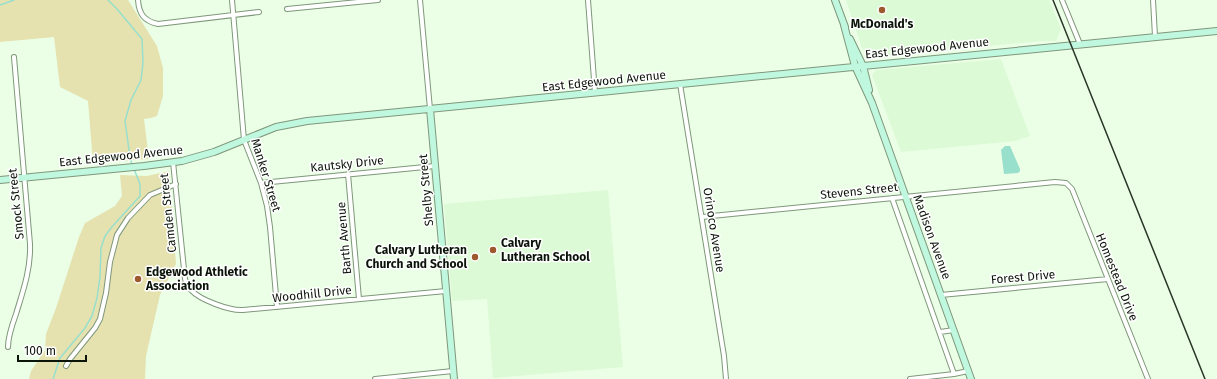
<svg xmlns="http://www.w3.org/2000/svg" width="1217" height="379" viewBox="0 0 1217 379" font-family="'Fira Sans',sans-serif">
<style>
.built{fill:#dcfad5}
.green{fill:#e5e2b0}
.water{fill:#98dfcc}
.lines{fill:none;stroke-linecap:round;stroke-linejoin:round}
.stream{stroke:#98dfcc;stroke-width:1.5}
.street-casing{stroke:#80977b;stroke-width:6}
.secondary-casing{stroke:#80977b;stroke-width:8}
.street{stroke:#fff;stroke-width:4}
.secondary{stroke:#bff7df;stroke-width:6}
.rail{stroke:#2b3629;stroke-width:1.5}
.poi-dot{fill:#9e582e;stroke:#fff;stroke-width:1.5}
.labels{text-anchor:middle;stroke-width:3;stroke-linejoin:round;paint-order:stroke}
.poi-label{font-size:12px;font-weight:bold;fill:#0b1409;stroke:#fff;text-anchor:start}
.street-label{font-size:12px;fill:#0b1409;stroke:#fff}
</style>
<rect width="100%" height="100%" fill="#eaffe6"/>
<!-- built -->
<path class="built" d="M846,0h203l12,29 -5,12h-13l-170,16 -11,-9z
M1001,59l29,77 -15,5 -114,11 -29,-77 4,-5z
M608,190l15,177 -130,11 -6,-79 -35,2 -8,-97z"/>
<!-- green -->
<path class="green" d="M0,0h128l29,46 6,22v28l-6,20 -6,2 -7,1 5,40 -56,4 -5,-62 -28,-14 -6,-50 -54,5z
M169,171l7,93 -16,31 -14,61 -1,23h-116l2,-8 14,-21 1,-16 10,-26 23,-71 6,-14 30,-17 7,-10 -2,-21 27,1z"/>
<!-- water -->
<path class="water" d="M1005,146h5l10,23v2l-2,2 -14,1 -3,-24z"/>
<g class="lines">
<!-- stream -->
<path class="stream" d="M108,0l9,9 25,30 1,24 -2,17 -10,20 -6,21 4,29 3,16
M0,5l14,-5
M53,379l7,-21 25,-30 7,-12 5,-18 3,-21 1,-29 4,-12 6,-8 29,-32v-12l-6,-15"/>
<defs>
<path id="street" d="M138,0c1,14 6,21 20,24l101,-12
M232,0l12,140 17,43 6,23 3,21 7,80
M420,0l10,109
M588,0l7,93
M1062,0l18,44
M1153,0l2,36
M287,9l91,-9
M680,84l44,272 2,23
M173,162l12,117c1,4 3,8 6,11 9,10 39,21 52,20l203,-19
M348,174l11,125
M261,183l174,-17
M892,198l62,176
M702,217l353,-35 11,1 6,6 76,190
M941,295l167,-16
M940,332l14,-2
M8,347c0,-11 4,-22 8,-33 7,-23 15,-45 14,-70l-16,-187
M66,366l4,-7 25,-31 5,-9 6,-26 4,-31 7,-27 11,-17 22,-23 26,-11
M375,379l78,-8
M910,379l44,-5 14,-3"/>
<path id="secondary" d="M835,0l10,27
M844,25l11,41 17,37 99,276
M850,39l13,27 6,24
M430,109l24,270
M0,180l144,-14 38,-5 32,-9 62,-25 31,-6 910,-90"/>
</defs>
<!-- street casing -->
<use href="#street" class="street-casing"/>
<!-- secondary casing -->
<use href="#secondary" class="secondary-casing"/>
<!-- street -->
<use href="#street" class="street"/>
<!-- secondary -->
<use href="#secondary" class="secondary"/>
<!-- rail -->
<path class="rail" d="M1053,0l152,379"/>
</g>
<!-- markers -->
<g class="poi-dot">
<circle cx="882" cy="10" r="4"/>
<circle cx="493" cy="250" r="4"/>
<circle cx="475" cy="257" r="4"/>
<circle cx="138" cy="279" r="4"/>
</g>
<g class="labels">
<!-- poi labels -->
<g class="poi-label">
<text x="882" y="28" text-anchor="middle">McDonald's</text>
<text x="501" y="247">Calvary<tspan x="501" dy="14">Lutheran School</tspan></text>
<text x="467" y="254" text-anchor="end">Calvary Lutheran<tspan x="467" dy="14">Church and School</tspan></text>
<text x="146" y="276">Edgewood Athletic<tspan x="146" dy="14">Association</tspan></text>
</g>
<!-- street labels -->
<g class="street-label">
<text transform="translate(927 48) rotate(-6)" y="4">East Edgewood Avenue</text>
<text transform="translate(604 81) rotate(-6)" y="4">East Edgewood Avenue</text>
<text transform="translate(121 156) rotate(-6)" y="4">East Edgewood Avenue</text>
<text transform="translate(347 164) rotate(-6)" y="4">Kautsky Drive</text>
<text transform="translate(266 175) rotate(73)" y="4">Manker Street</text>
<text transform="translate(426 190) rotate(-95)" y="4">Shelby Street</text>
<text transform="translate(859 191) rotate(-6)" y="4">Stevens Street</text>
<text transform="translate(16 204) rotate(-96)" y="4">Smock Street</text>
<text transform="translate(168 213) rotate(-96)" y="4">Camden Street</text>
<text transform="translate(714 230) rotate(81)" y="4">Orinoco Avenue</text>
<text transform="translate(932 237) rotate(70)" y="4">Madison Avenue</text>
<text transform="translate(344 238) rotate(-95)" y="4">Barth Avenue</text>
<text transform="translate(1023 277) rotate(-5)" y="4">Forest Drive</text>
<text transform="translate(1117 277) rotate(68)" y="4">Homestead Drive</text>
<text transform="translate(312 294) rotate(-6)" y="4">Woodhill Drive</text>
</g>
</g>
<!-- scale -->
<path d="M18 355v6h68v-6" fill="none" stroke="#0b1409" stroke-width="2"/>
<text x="24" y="355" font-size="12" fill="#0b1409" stroke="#ffffff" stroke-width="3" paint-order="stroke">100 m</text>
</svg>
